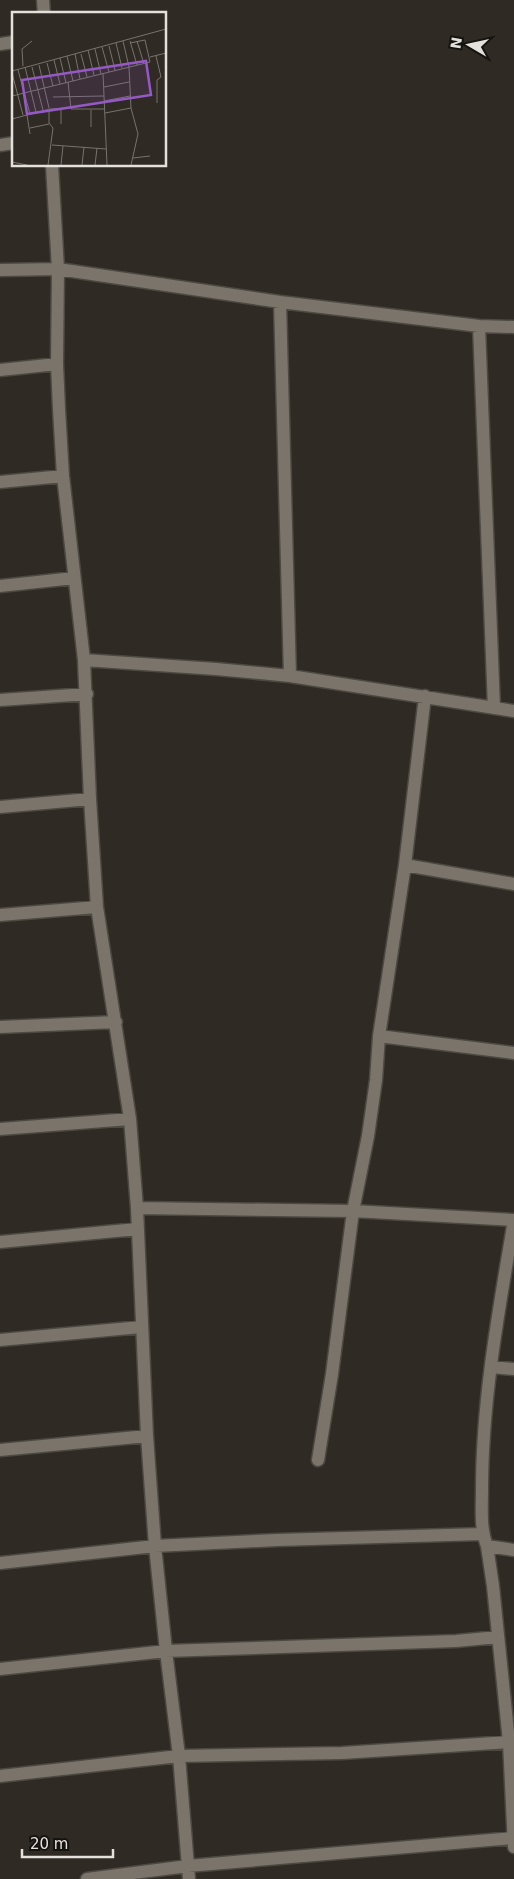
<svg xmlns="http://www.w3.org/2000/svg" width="514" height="1879" viewBox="0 0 514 1879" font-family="'DejaVu Sans',sans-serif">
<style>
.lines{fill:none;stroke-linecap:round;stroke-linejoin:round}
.street-casing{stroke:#4c4842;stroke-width:15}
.street{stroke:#7a746b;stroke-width:12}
.inset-road{fill:none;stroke:#77736d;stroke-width:1}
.view{fill:#9559c6;fill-opacity:0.15;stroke:#9559c6;stroke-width:2.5}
.inset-edge{fill:none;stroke:#e4e0db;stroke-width:2.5}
</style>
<rect width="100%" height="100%" fill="#2f2a23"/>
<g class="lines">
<defs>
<path id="street" d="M43,0l1,14
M0,44l14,-2
M0,145l14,-2
M52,165l6,104 -1,95 2,45 4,67 21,184 6,139 7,108 33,212 7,89 10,228 8,110 11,105 13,105 10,123
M0,270l58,-1 222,33 199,24 35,1
M280,302l10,374
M479,326l15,382
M0,370l57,-6
M0,482l63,-6
M0,586l74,-8
M84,660l132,9 74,7 224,35
M0,700l87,-6
M0,807l90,-8
M405,865l109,19
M0,915l97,-8
M0,1027l116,-5
M379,1036l135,17
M0,1129l130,-10
M137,1208l216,3 161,9
M514,1220c-15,89 -32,179 -32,270 0,19 -2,38 5,56l6,40 16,156 5,105
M0,1242l137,-13
M0,1340l141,-13
M491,1367l23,2
M0,1450l147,-14
M318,1460l14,-86 21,-163 15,-75 8,-56 3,-44 26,-171 20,-169
M487,1546l27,4
M0,1563l155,-17 122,-6 205,-6
M0,1669l166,-18 290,-10 42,-4
M0,1776l179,-20 163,-3 167,-11
M87,1879l101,-13 325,-28"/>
</defs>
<!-- street casing -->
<use href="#street" class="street-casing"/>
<!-- street -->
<use href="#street" class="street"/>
</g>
<!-- overview -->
<g transform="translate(12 12)">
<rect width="154" height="154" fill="#2f2a23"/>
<path class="inset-road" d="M111,29l6,26 2,41 7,26 -7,31M118,29l7,24M125,29l7,23M104,31l6,25M97,34l6,24M90,35l7,25M83,37l6,25M76,38l6,25M63,42l5,25M69,42l6,23M55,44l6,25M144,44l5,21 -4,3v23M138,45l16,-4M48,46l6,25M42,48l6,24M35,51l6,23M27,53l10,43M11,54l-1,-17 10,-8M13,55l11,45M20,55l11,43M6,58l12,44M0,59l154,-42M0,61l11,42M91,61l4,92M56,70l3,27h34M92,75l25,-5M0,84l138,-34 -5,-22 -15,3M41,85l51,-1M92,89l26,-5M49,96v16M79,98v17M93,101l26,-5M15,103l3,19M0,107l38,-10 21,-1M18,116l19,-4M40,133l54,4M121,146l17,-2M0,150l15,3M36,153l5,-37 -4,-5v-14M49,153l2,-19M70,153l2,-18M83,153l2,-17"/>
<path class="view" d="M134,49l5,34 -124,19 -5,-34z"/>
<rect width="154" height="154" class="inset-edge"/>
</g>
<!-- north arrow -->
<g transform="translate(469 45) rotate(279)" stroke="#151310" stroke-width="4" paint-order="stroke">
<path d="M0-4L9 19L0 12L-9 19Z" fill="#e4e0db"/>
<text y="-8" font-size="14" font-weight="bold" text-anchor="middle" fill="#e4e0db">N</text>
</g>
<!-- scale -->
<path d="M22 1849v8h91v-8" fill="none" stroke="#e4e0db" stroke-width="2.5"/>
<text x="30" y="1849" font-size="15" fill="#e4e0db" stroke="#151310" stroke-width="4" paint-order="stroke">20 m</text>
</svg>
